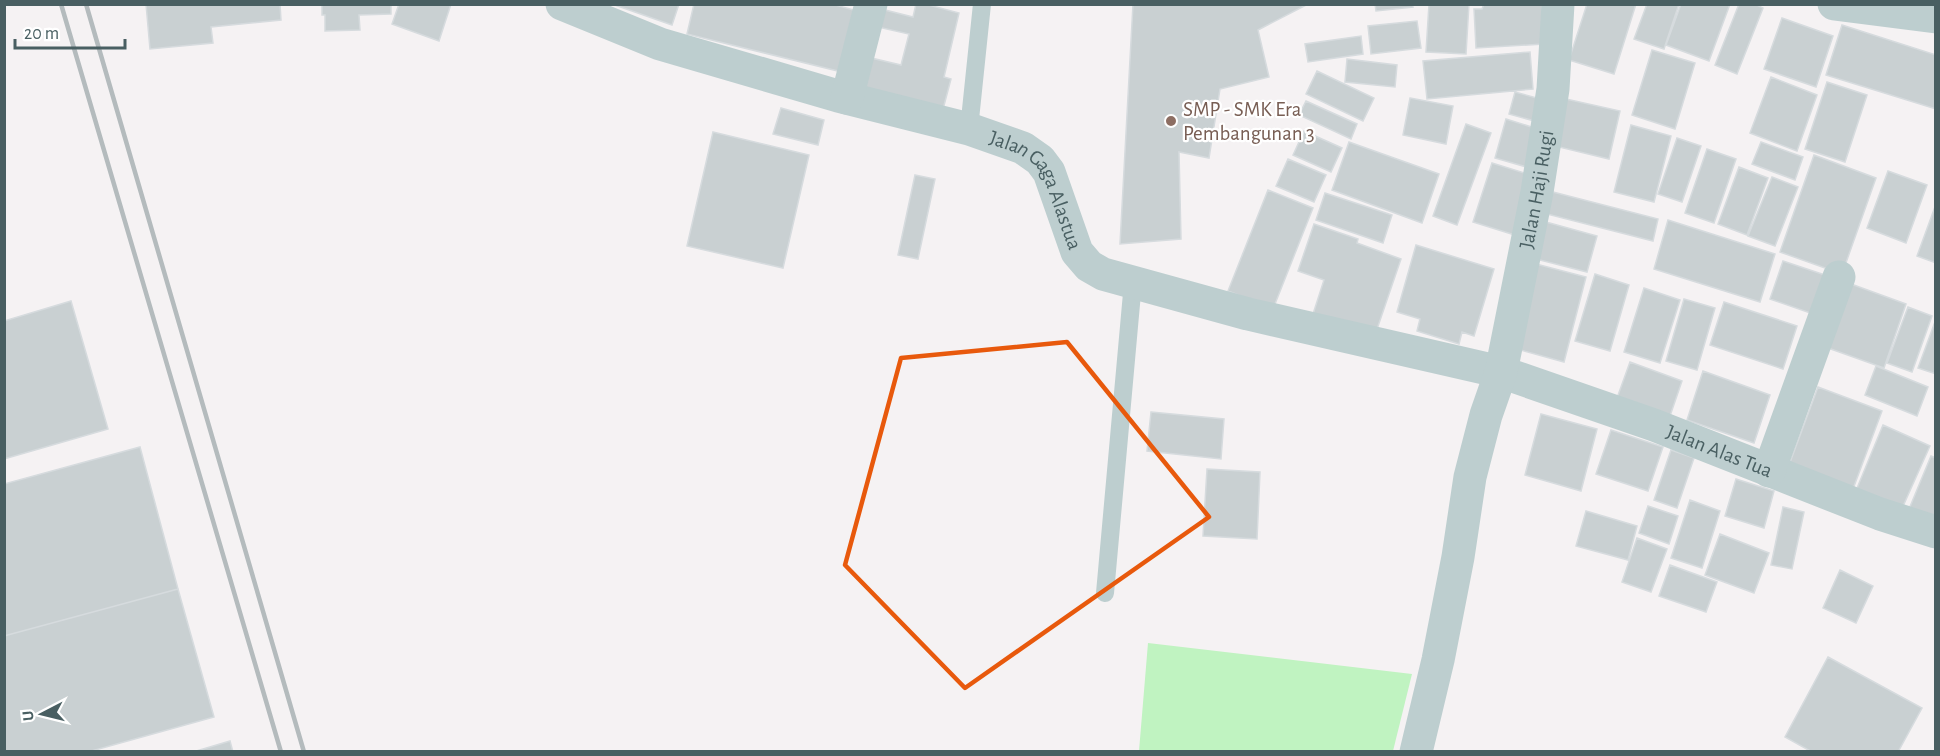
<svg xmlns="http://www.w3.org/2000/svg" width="1940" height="756" viewBox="0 0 1940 756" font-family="'Alegreya Sans',sans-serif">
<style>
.green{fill:#c0f3c1}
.building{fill:#c9d0d2;stroke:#d6dbde;stroke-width:1.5}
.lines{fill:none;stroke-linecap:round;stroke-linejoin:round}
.lane{stroke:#bdcecf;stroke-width:18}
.street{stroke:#bdcecf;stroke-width:33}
.rail{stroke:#b4bbbd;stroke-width:4.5}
.marked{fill:none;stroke:#e8590c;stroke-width:4.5;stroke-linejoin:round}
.education-dot{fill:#8d6e63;stroke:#fff;stroke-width:2}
.labels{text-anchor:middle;stroke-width:4.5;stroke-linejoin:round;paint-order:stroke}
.education-label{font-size:21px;fill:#785e54;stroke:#fff;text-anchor:start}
.street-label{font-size:21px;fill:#495f62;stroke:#fff}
</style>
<rect width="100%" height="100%" fill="#f5f2f3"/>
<!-- green -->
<path class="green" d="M1148,643l264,31 -19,77h-254z"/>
<!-- building -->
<path class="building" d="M146,4h134l1,16 -70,7 2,16 -63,6z
M322,4h69v10l-32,1 1,15 -35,1v-16h-3z
M399,4h52l-12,37 -47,-17z
M612,4h67l-7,21z
M694,4h138l29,8 -15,61 -159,-39z
M916,4h9l34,9 -15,64 7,2 -9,34 -83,-20 8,-36 34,8 8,-31 -40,-9 4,-18 40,10z
M1133,4h175l-50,26 11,47 -49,12 -11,69 -30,-6 2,87 -61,5z
M1375,4h37l1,3 -37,4z
M1429,4h40l-3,50 -40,-2z
M1484,4l58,1 2,39 -68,4 -2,-39h8z
M1587,4h49l-22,70 -45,-14z
M1647,4h32l-15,45 -30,-10z
M1681,4h49l-21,57 -43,-16z
M1739,4h16l8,4 -26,66 -22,-9z
M1782,18l51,18 -17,51 -52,-18z
M1417,21l4,27 -50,6 -3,-28z
M1842,25l94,30v54l-110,-34z
M1361,36l2,18 -55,8 -3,-18z
M1652,50l43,13 -20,66 -43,-14z
M1530,52l3,37 -106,10 -4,-38z
M1347,59l50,6 -2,22 -50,-5z
M1317,71l57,27 -11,23 -57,-27z
M1771,77l46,18 -20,56 -47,-18z
M1827,82l40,13 -22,67 -40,-13z
M1515,92l29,8 -6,22 -29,-8z
M1410,98l43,8 -7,38 -43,-9z
M1566,99l54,12 -11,48 -54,-13z
M1306,101l51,23 -6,15 -52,-24z
M781,108l43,12 -6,25 -45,-11z
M1506,119l35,11 -11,38 -35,-10z
M1466,124l25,9 -34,92 -24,-9z
M1631,125l40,11 -17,66 -40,-10z
M1304,131l38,17 -11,24 -38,-17z
M713,132l96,23 -26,113 -96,-22z
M1677,138l24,8 -19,56 -24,-8z
M1349,142l90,32 -17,49 -90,-33z
M1761,142l42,15 -8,23 -43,-16z
M1707,149l29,10 -22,64 -29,-10z
M1814,155l62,23 -34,96 -62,-22z
M1288,159l38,16 -12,27 -38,-16z
M1492,163l45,14 -19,59 -45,-14z
M1739,167l29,11 -21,57 -29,-11z
M1888,171l39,14 -21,58 -39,-15z
M915,175l20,4 -17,80 -20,-4z
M1772,177l26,10 -23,59 -27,-10z
M1268,190l45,18 -40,101 -45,-18z
M1553,192l105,27 -5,22 -106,-27z
M1325,193l67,22 -9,28 -67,-23z
M1936,204v59l-19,-7z
M1668,220l107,34 -15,48 -106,-33z
M1546,222l51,14 -10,36 -51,-13z
M1314,224l44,15 -1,4 44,16 -26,76 -62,-21 11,-34 -26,-9z
M1416,245l78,24 -20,67 -12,-4 -3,12 -42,-13 3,-12 -23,-7z
M1783,261l48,16 -12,39 -49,-17z
M1536,264l50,13 -22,85 -51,-14z
M1595,274l34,11 -19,66 -35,-10z
M1851,284l55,20 -22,64 -56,-20z
M1644,288l36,12 -20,63 -36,-11z
M1684,299l31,9 -18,62 -31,-9z
M71,301l37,128 -104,30v-138z
M1724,302l73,24 -14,43 -73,-24z
M1908,307l24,9 -20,56 -25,-9z
M1936,319v55l-18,-6z
M1630,362l52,19 -12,35 -53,-18z
M1876,366l52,21 -11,29 -52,-21z
M1703,371l67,24 -16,48 -67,-23z
M1818,387l64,24 -29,78 -64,-24z
M1151,412l73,7 -3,40 -74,-8z
M1541,414l56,15 -16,62 -56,-16z
M1883,425l47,21 -30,67 -45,-20z
M1611,430l52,17 -15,44 -52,-17z
M140,447l38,142 -174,47v-152z
M1671,450l23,8 -17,50 -23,-8z
M1931,456l5,2v62l-27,-11z
M1207,469l53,3 -3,67 -54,-3z
M1736,479l38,12 -10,37 -39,-12z
M1690,500l30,11 -18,57 -31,-10z
M1648,506l30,10 -9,28 -30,-11z
M1783,507l21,5 -12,57 -21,-4z
M1586,511l51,15 -9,34 -52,-14z
M1720,534l49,19 -15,40 -49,-18z
M1637,538l30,11 -16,43 -29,-10z
M1670,565l47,17 -11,30 -47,-16z
M1840,570l33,16 -17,37 -33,-15z
M178,589l36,128 -126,35h-84v-116z
M1828,657l94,51 -24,44h-86l-27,-15z
M230,741l3,11h-40z"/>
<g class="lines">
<!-- lane -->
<path class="lane" d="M969,129l13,-125
M1105,593l28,-311"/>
<!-- street -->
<g class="street">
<path id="s1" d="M562,4l98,40 178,52 131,33 54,19 17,12 9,12 28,80 12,14 14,8 145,40 253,58 153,53 226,89 56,18"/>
<path d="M1834,4l102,13"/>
<path d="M847,98l24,-94"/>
<path d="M1769,471l70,-194"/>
<path id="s2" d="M1416,752l22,-92 20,-103 12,-80 16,-62 15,-43 36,-180 16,-103 5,-85"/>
</g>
<!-- rail -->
<path class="rail" d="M61,4l220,748
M86,4l218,748"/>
</g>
<!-- marked area -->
<path class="marked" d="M1067,342l142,175 -244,171 -120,-123 56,-207z"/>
<!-- markers -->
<circle class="education-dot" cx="1171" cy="121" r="6"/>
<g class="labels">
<!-- education labels -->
<g class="education-label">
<text x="1183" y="116">SMP - SMK Era<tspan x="1183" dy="24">Pembangunan 3</tspan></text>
</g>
<!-- street labels -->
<g class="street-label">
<text dy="7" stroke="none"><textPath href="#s2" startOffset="576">Jalan Haji Rugi</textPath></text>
<text dy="7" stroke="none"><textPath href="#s1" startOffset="525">Jalan Gaga Alastua</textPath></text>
<text dy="7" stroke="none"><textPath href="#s1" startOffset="1281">Jalan Alas Tua</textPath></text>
</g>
</g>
<!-- border -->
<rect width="1940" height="756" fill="none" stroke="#495f62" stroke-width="12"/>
<!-- north arrow -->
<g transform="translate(42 714) rotate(263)" stroke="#ffffff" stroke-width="4.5" paint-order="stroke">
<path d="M0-4.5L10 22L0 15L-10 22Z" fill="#495f62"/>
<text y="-9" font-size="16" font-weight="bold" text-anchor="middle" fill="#495f62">U</text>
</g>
<!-- scale -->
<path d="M15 39v9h110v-9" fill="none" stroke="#495f62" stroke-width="3"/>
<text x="24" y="39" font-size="18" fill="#495f62" stroke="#ffffff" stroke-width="4.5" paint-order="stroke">20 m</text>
</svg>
